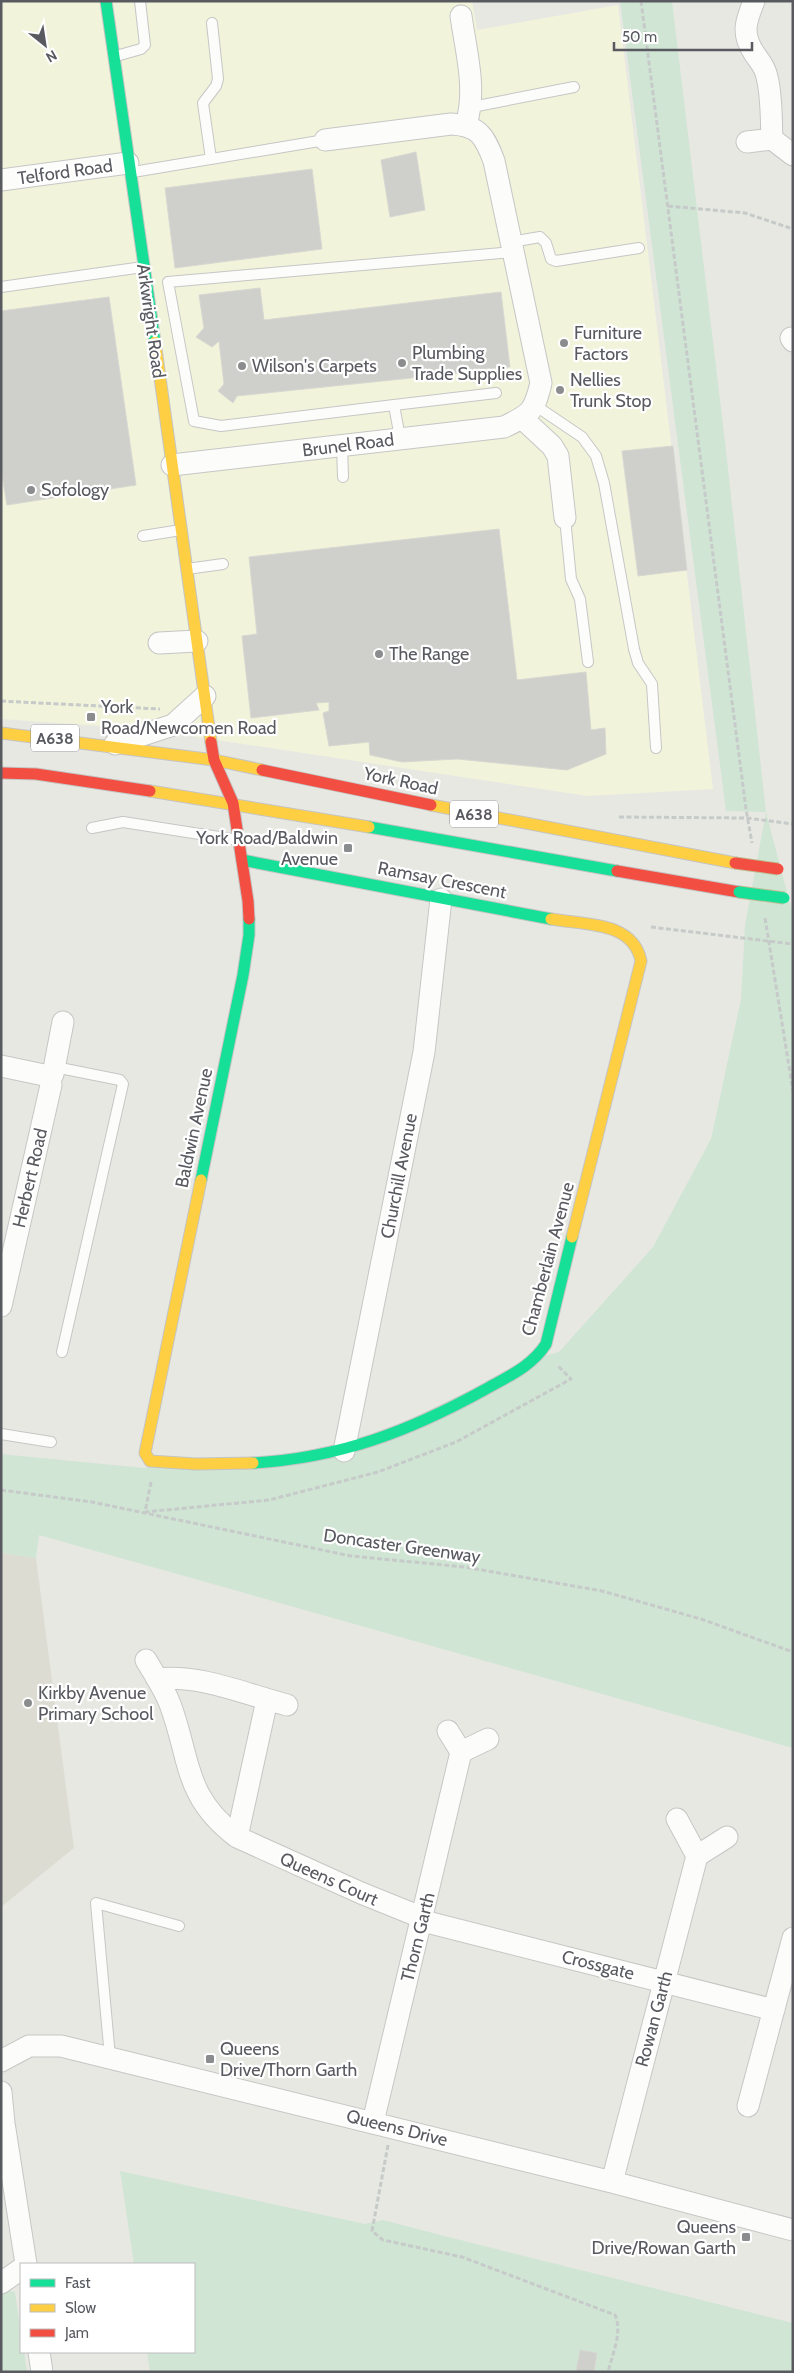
<svg xmlns="http://www.w3.org/2000/svg" width="794" height="2373" viewBox="0 0 794 2373" font-family="Cabin,sans-serif">
<style>
.commercial{fill:#f2f3db}
.education{fill:#dcdcd2}
.green{fill:#d0e5d4}
.building{fill:#cfcfcb;stroke:#d8d8d2}
.lines{fill:none;stroke-linecap:round;stroke-linejoin:round}
.lane-casing{stroke:#c6c6c5;stroke-width:12}
.street-casing{stroke:#c6c6c5;stroke-width:23}
.fast-casing{stroke:#c4c4c4;stroke-width:13}
.slow-casing{stroke:#c4c4c4;stroke-width:13}
.jam-casing{stroke:#c4c4c4;stroke-width:13}
.path{stroke:#c6cac9;stroke-width:3;stroke-dasharray:5 2.5;stroke-linecap:butt}
.lane{stroke:#fcfcfb;stroke-width:10}
.street{stroke:#fcfcfb;stroke-width:21}
.fast{stroke:#16e098;stroke-width:11}
.slow{stroke:#ffcf43;stroke-width:11}
.jam{stroke:#f24e42;stroke-width:11}
.fast-bridge-casing{stroke:#bebd92;stroke-width:13;stroke-linecap:butt}
.jam-bridge-casing{stroke:#bebd92;stroke-width:13;stroke-linecap:butt}
.fast-bridge{stroke:#16e098;stroke-width:11}
.jam-bridge{stroke:#f24e42;stroke-width:11}
.poi-dot{fill:#8b8c8e;stroke:#fff;stroke-width:2}
.labels{text-anchor:middle;stroke-width:4.5;stroke-linejoin:round;paint-order:stroke}
.shield{fill:#fff;stroke:#8b8c90;stroke-width:1}
.shield-label{font-size:16px;font-weight:bold;fill:#595a60}
.street-label{font-size:18px;fill:#595a60;stroke:#fff}
.poi-label{font-size:18px;fill:#595a60;stroke:#fff;text-anchor:start}
</style>
<rect width="100%" height="100%" fill="#e8e8e3"/>
<!-- commercial -->
<path class="commercial" d="M1,1h471l5,29 141,-25 95,784 -125,7 -444,-67 -143,-10z"/>
<!-- education -->
<path class="education" d="M1,1553l35,5 38,290 -73,59z"/>
<!-- green -->
<path class="green" d="M620,1h52l52,432 42,379 27,103v833l-754,-213 -3,23 -35,-5v-99l143,14 200,-17 193,-93 22,-6 94,-105 58,-108 30,-140 4,-74 21,-113 -40,-1z
M120,2171l245,53 18,-4c136,36 273,68 410,103v49h-643l-3,-20h47v-88h-60z
M5,2290l10,2 6,41v19h3l3,20h-26v-80z"/>
<!-- building -->
<path class="building" d="M416,152l9,58 -35,7 -9,-57z
M312,169l10,80 -147,19 -10,-80z
M260,288l4,32 237,-28 9,75 -25,2 -11,14 -14,-10 -223,23 -4,7 -15,-12 6,-7 -5,-43 -7,6 -16,-10 8,-9 -5,-33z
M109,297l27,188 -129,20 -6,-36v-158z
M673,446l14,124 -49,6 -16,-125z
M499,529l18,151 69,-8 5,58 14,-2 1,26 -39,16 -110,-11 -55,3 -32,-7 -1,-13 -40,4 -6,-33 6,-2v-9l-13,1 3,7 -68,8 -9,-82 15,-2 -8,-77z
M580,2350l17,3 -3,19h-18z"/>
<g class="lines">
<defs>
<path id="lane" d="M116,56l25,-7 4,-4 -5,-44
M472,107l102,-20
M211,159l-8,-56 13,-17 2,-7 -6,-56
M133,172l192,-32
M511,242l29,-5 6,6 5,16 5,2 83,-13
M1,287l142,-20
M394,405l102,-12
M536,406l46,31 14,19 8,27 30,166 4,14 14,21 4,64
M400,438l-6,-33 -173,21 -27,-5 -26,-139 345,-30
M342,445l1,32
M565,518l6,61 9,20 8,63
M143,536l38,-6
M187,569l36,-5
M92,828l31,-6 115,18
M55,1067l65,13 3,4 -61,268
M1,1434l50,8
M110,2057l-14,-154 83,23"/>
<path id="street" d="M754,1c-8,20 -13,32 0,52 5,8 11,13 13,24 5,20 4,42 5,62
M461,16c5,36 16,73 5,109
M747,142l25,-3 21,16
M1,180l127,-17
M791,338l2,3
M522,418l30,28 6,10 7,62
M172,465l332,-38c27,-13 30,-15 37,-44l-47,-222c-9,-24 -15,-36 -43,-37l-126,16
M159,643l38,-2
M115,744l58,-19 32,-29
M1,1066l43,9 6,4
M50,1079l3,-5 10,-52
M1,1306l50,-221 -1,-6
M344,1451l80,-399 17,-153
M146,1660c8,14 18,28 24,44 21,56 13,92 67,133l124,56 62,25
M157,1679c43,-5 88,15 130,26
M448,1731l13,21 27,-13
M677,1819l20,37 30,-19
M237,1837l30,-137
M423,1921l351,89
M1,2061l28,-15h32l551,136 181,48
M1,2092l3,31 22,141
M748,2106l45,-168
M373,2122l88,-370
M612,2182l85,-326
M1,2283l20,-14
M39,2352l3,20"/>
<path id="fast" d="M106,1l49,341
M369,827l248,44
M242,860l309,59
M201,1180l42,-205 6,-40v-16
M253,1463c87,-5 157,-32 233,-74 23,-13 46,-23 60,-45l26,-107"/>
<path id="slow" d="M155,342l56,400
M1,733l213,27 48,10
M150,791l219,36
M431,805l304,58
M551,919c34,6 82,2 90,42l-69,276
M201,1180l-56,273 5,8 46,3 57,-1"/>
<path id="jam" d="M211,742l3,18 19,43 15,98 1,18
M262,770l169,35
M1,773l35,1 114,17
M617,871l122,21"/>
</defs>
<!-- lane casing -->
<use href="#lane" class="lane-casing"/>
<!-- street casing -->
<use href="#street" class="street-casing"/>
<!-- fast casing -->
<use href="#fast" class="fast-casing"/>
<!-- slow casing -->
<use href="#slow" class="slow-casing"/>
<!-- jam casing -->
<use href="#jam" class="jam-casing"/>
<!-- path -->
<path class="path" d="M641,1l105,808 6,34
M668,206l77,7 48,16
M1,701l159,8
M619,817l128,1 46,6
M765,918l28,173
M651,927l142,17
M151,1482l-6,30 124,-12 109,-28 78,-30 115,-63 -13,-13
M1,1490l91,12 259,54 114,11 137,24 99,28 92,33
M388,2145l-16,86 11,9 79,17 153,58c8,17 -3,40 -7,57"/>
<!-- lane -->
<use href="#lane" class="lane"/>
<!-- street -->
<use href="#street" class="street"/>
<!-- fast -->
<use href="#fast" class="fast"/>
<!-- slow -->
<use href="#slow" class="slow"/>
<!-- jam -->
<use href="#jam" class="jam"/>
<defs>
<path id="fast-bridge" d="M739,892l45,6"/>
<path id="jam-bridge" d="M735,863l43,6"/>
</defs>
<!-- fast-bridge casing -->
<use href="#fast-bridge" class="fast-bridge-casing"/>
<!-- jam-bridge casing -->
<use href="#jam-bridge" class="jam-bridge-casing"/>
<!-- fast-bridge -->
<use href="#fast-bridge" class="fast-bridge"/>
<!-- jam-bridge -->
<use href="#jam-bridge" class="jam-bridge"/>
</g>
<!-- markers -->
<g class="poi-dot">
<circle cx="564" cy="343" r="5"/>
<circle cx="402" cy="363" r="5"/>
<circle cx="242" cy="366" r="5"/>
<circle cx="560" cy="390" r="5"/>
<circle cx="31" cy="490" r="5"/>
<circle cx="379" cy="654" r="5"/>
<rect x="86" y="712" width="10" height="10" rx="2.5"/>
<rect x="343" y="843" width="10" height="10" rx="2.5"/>
<circle cx="28" cy="1703" r="5"/>
<rect x="205" y="2054" width="10" height="10" rx="2.5"/>
<rect x="741" y="2232" width="10" height="10" rx="2.5"/>
</g>
<g class="labels">
<!-- shield labels -->
<g class="shield">
<rect x="31" y="724.5" width="48" height="27" rx="4"/>
<rect x="450" y="800.5" width="48" height="27" rx="4"/>
</g>
<g class="shield-label">
<text x="55" y="744">A638</text>
<text x="474" y="820">A638</text>
</g>
<!-- street labels -->
<g class="street-label">
<text transform="translate(65 172) rotate(-8)" y="6">Telford Road</text>
<text transform="translate(151 321) rotate(82)" y="6">Arkwright Road</text>
<text transform="translate(348 445) rotate(-7)" y="6">Brunel Road</text>
<text transform="translate(401 781) rotate(12)" y="6">York Road</text>
<text transform="translate(442 880) rotate(11)" y="6">Ramsay Crescent</text>
<text transform="translate(194 1128) rotate(-78)" y="6">Baldwin Avenue</text>
<text transform="translate(399 1176) rotate(-79)" y="6">Churchill Avenue</text>
<text transform="translate(30 1178) rotate(-77)" y="6">Herbert Road</text>
<text transform="translate(548 1259) rotate(-75)" y="6">Chamberlain Avenue</text>
<text transform="translate(402 1546) rotate(8)" y="6">Doncaster Greenway</text>
<text transform="translate(329 1879) rotate(24)" y="6">Queens Court</text>
<text transform="translate(418 1937) rotate(-76)" y="6">Thorn Garth</text>
<text transform="translate(598 1965) rotate(14)" y="6">Crossgate</text>
<text transform="translate(654 2019) rotate(-75)" y="6">Rowan Garth</text>
<text transform="translate(397 2128) rotate(14)" y="6">Queens Drive</text>
</g>
<!-- poi labels -->
<g class="poi-label">
<text x="574" y="339">Furniture<tspan x="574" dy="21">Factors</tspan></text>
<text x="412" y="359">Plumbing<tspan x="412" dy="21">Trade Supplies</tspan></text>
<text x="252" y="372">Wilson's Carpets</text>
<text x="570" y="386">Nellies<tspan x="570" dy="21">Trunk Stop</tspan></text>
<text x="41" y="496">Sofology</text>
<text x="389" y="660">The Range</text>
<text x="101" y="713">York<tspan x="101" dy="21">Road/Newcomen Road</tspan></text>
<text x="338" y="844" text-anchor="end">York Road/Baldwin<tspan x="338" dy="21">Avenue</tspan></text>
<text x="38" y="1699">Kirkby Avenue<tspan x="38" dy="21">Primary School</tspan></text>
<text x="220" y="2055">Queens<tspan x="220" dy="21">Drive/Thorn Garth</tspan></text>
<text x="736" y="2233" text-anchor="end">Queens<tspan x="736" dy="21">Drive/Rowan Garth</tspan></text>
</g>
</g>
<!-- border -->
<rect width="794" height="2373" fill="none" stroke="#595a60" stroke-width="5"/>
<!-- legend -->
<rect x="20" y="2263" width="175" height="90" fill="#ffffff" stroke="#bdbdbf"/>
<rect x="30" y="2279" width="25" height="8" fill="#16e098" stroke="#bdbdbf"/>
<text x="65" y="2288" font-size="15" fill="#595a60">Fast</text>
<rect x="30" y="2304" width="25" height="8" fill="#ffcf43" stroke="#bdbdbf"/>
<text x="65" y="2313" font-size="15" fill="#595a60">Slow</text>
<rect x="30" y="2329" width="25" height="8" fill="#f24e42" stroke="#bdbdbf"/>
<text x="65" y="2338" font-size="15" fill="#595a60">Jam</text>
<!-- north arrow -->
<g transform="translate(45 45) rotate(150)" stroke="#ffffff" stroke-width="4" paint-order="stroke">
<path d="M0-4L9 19L0 12L-9 19Z" fill="#595a60"/>
<text y="-8" font-size="14" font-weight="bold" text-anchor="middle" fill="#595a60">N</text>
</g>
<!-- scale -->
<path d="M614 42v8h138v-8" fill="none" stroke="#595a60" stroke-width="2.5"/>
<text x="622" y="42" font-size="15" fill="#595a60" stroke="#ffffff" stroke-width="4" paint-order="stroke">50 m</text>
</svg>
